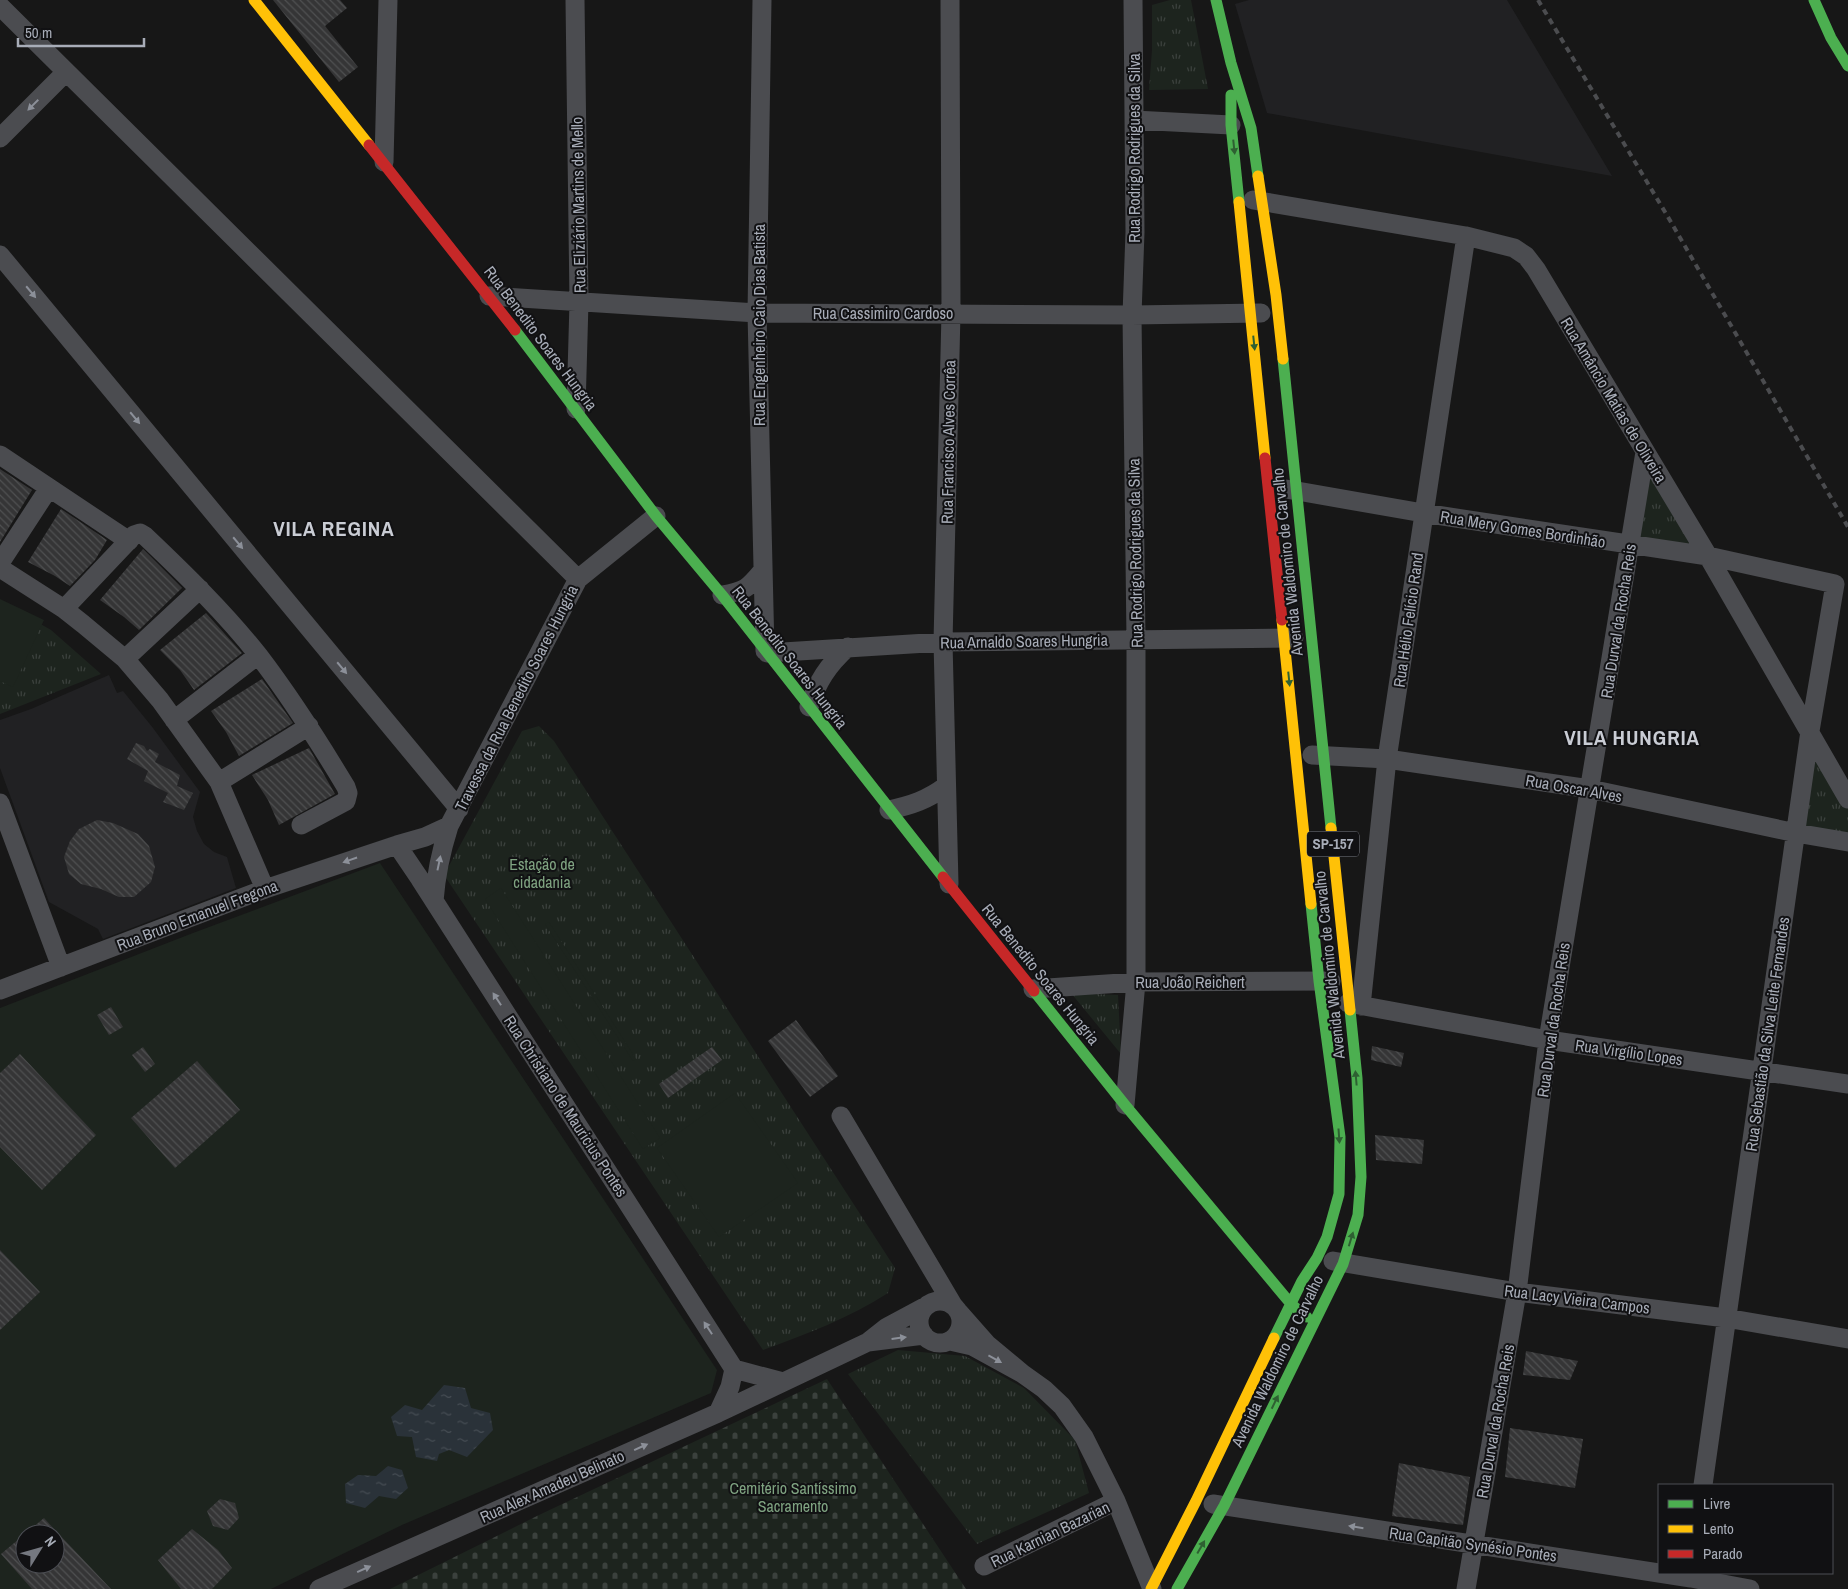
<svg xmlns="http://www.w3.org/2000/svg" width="1848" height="1589" viewBox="0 0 1848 1589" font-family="'Archivo Narrow',sans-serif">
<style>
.built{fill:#212123}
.grass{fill:url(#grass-tufts)}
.cemetery{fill:url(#cemetery-stones)}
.pitch{fill:#1d241e;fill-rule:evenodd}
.water{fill:url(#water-ripples)}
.building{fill:url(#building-back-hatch);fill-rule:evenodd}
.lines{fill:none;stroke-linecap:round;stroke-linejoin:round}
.street{stroke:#4b4c50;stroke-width:19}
.fast{stroke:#4caf50;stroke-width:11}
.slow{stroke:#ffc107;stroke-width:11}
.jam{stroke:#c62828;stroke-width:11}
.rail{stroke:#4b4c4f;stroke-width:4;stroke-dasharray:6 5;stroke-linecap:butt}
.oneway{fill:#8c9099}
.oneway2{fill:#2e6032}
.labels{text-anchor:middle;stroke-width:4;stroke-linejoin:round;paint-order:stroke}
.shield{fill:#111113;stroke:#7b7e86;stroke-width:1}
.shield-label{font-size:15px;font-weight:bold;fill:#a8adb8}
.street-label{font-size:16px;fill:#a8adb8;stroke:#111113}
.park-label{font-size:16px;fill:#7fa381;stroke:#111113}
.district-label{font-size:21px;font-weight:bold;letter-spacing:1px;fill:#c9ccd4;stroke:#111113}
</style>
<defs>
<pattern id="grass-tufts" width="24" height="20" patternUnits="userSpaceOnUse" patternTransform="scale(1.25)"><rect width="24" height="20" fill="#1d241e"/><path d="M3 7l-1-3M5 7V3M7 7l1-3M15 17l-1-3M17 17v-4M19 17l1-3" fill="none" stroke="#3b413d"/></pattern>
<pattern id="cemetery-stones" width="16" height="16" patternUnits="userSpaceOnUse" patternTransform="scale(1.25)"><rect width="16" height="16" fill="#1d241e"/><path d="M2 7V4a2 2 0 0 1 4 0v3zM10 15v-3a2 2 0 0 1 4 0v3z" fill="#3b413d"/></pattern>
<pattern id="water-ripples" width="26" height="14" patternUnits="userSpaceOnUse" patternTransform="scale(1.25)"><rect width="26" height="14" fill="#2a3239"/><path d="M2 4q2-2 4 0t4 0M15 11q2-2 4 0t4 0" fill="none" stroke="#464d54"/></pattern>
<pattern id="building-back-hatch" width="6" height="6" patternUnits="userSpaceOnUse" patternTransform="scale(1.25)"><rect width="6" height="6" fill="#353536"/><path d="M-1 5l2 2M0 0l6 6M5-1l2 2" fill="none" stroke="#4f5051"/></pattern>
</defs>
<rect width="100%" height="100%" fill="#171717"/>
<!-- built -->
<path class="built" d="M1249,0h258l105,176 -345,-63 -32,-109z
M109,675l8,18 6,-2 30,37 47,64 -7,25 4,14 7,13 10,8 13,5 9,31 -133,51 -5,-10 -49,-27 -49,-134v-48l31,-11z"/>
<!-- grass -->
<path class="grass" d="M1170,0h21l17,89 -59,1 3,-40v-45z
M1646,462l56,90 -70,-9z
M0,601l51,29 50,44 -101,40z
M539,726l15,15 341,527 -7,25c-39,25 -81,41 -125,57l-319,-475 78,-144z
M1812,738l36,65v36l-50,-8z
M1071,993l47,2 3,59z
M898,1350l67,6 59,32 51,52 14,53 -112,51 -129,-170z"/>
<!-- cemetery -->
<path class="cemetery" d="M827,1379l139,210h-576l149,-74z"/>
<!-- pitch -->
<path class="pitch" d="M0,599l44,21 -31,67 -13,-6z
M380,863l337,507 -6,23 -309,132 -131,64h-271v-581l193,-75zM25,1534h30v30h-30z
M501,888l159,250 -17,11 -158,-250z
M549,922l87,137 -3,2 -88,-137z
M735,1093l63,90 -79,54 -62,-89z"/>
<!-- water -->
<path class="water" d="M444,1385l21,3 6,20 19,5 3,17 -26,27 -18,-7 -10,4 -2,7 -21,-4 -4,-20 -15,-1 -6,-19 14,-12 17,5z
M388,1466l14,4 6,18 -12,11 -17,-3 -14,12 -19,-5 -1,-19 13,-9 18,1z"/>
<!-- building -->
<path class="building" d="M273,0h67l7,8 -22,18 33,41 -19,15z
M0,469l32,21 -32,52z
M61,509l46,31 -12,20 -25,26 -15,-10 -27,-14z
M143,549l39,39 -43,42 -15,-13 -24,-17z
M206,613l36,40 -48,37 -14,-20 -20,-20z
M262,679l31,44 -54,33 -13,-24 -15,-21z
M136,743l8,3 3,5 3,-2 9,5 -4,8 25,13 -3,11 16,7 -9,17 -21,-8 5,-9 -24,-12 4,-10 -21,-12z
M309,748l26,46 -56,31 -11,-25 -16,-25z
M97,820l16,3 25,11 11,12 6,21 -4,15 -17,15h-15l-18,-8 -20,-5 -12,-10 -5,-17 6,-16 9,-12z
M111,1007l12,20 -14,8 -12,-20z
M796,1020l42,56 -28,21 -42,-56z
M1372,1046l32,7 -3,14 -30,-7z
M143,1047l12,17 -10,8 -13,-17z
M712,1047l10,13 -54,38 -9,-14z
M20,1054l76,81 -54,55 -42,-43v-74z
M197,1061l43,49 -65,58 -44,-50z
M1375,1135l49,5 -2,24 -46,-4z
M0,1250l40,42 -40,38z
M1526,1351l52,10 -8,19 -47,-5z
M1510,1428l73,11 -8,49 -70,-11z
M1399,1463l71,14 -7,48 -71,-9z
M220,1499l15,4 4,15 -11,12 -15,-4 -6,-15z
M44,1518l11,12 56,59h-79l-31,-35zM25,1534h30v30h-30z
M192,1529l26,21 14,18 -20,21h-31l-23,-29z"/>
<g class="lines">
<!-- street -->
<path class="street" d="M575,0l4,302 -3,107
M762,0l-5,313 8,338
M0,6l578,573
M1134,120l97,5
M0,138l65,-65
M384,162l4,-162
M1253,200l213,36 48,12 12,8 10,13 172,287 140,243
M0,255l459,554
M489,296l268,17 375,2 129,-2
M0,455l129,86
M1286,489l137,24 285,43 127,28 -25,147 -107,754
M0,563l49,-75
M0,568l64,41 19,15 42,35 35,41 59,82 46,107
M722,595c24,-4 26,-7 41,-25
M64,609l70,-74 6,-2 5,3c40,38 80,77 114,120 32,42 60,86 87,131l2,6 -2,8 -45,24
M767,653l176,-11 351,-4
M125,659l75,-70
M809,707c8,-25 19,-42 39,-60
M174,720l84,-65
M1312,755l75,4 203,30 206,44 52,9
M219,782l90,-56
M0,803l61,164
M889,810c23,-5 38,-10 57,-24
M397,845l23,34 314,490 49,13
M949,884l-6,-242 8,-329 -1,-313
M434,901c2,-27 7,-50 15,-75l129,-247 78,-63
M1033,989l103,-7 195,-1
M0,990l265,-101 132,-44 28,-8 24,-11
M1348,1003l200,37 300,44
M1361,1006l26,-247 79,-523
M1125,1105l11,-123v-342l-4,-325 3,-83 -2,-232
M841,1116l112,189
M1333,1261l184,31 209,26 122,21
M919 1322a21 21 0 1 1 42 0a21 21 0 1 1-42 0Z
M924,1335l-56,7 19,-15 41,-22
M950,1341l22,5 51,28 -36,-30 -30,-34
M1023,1374l21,15 18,17 22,31 32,64 36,88
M718,1413l12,-26 4,-18
M1213,1504l478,74 59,11
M984,1566l132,-65
M319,1589l399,-176 150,-71
M1466,1589l51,-297 31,-252 97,-588"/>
<!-- fast -->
<path class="fast" d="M1216,0l15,63 20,65 7,48
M1814,0l17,38 17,28
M1231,95v30l8,77
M515,330l141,186 66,79 221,282
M1283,359l48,469
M1034,991l91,114 166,199 16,13
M1274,1338l28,-57 15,-23 10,-21 12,-43 1,-57 -21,-156 -8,-77
M1177,1589l47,-83 119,-242 15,-49 3,-38 -4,-99 -7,-68"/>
<!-- slow -->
<path class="slow" d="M254,0l115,145
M1258,176l18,119 7,64
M1239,202l26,256
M1282,620l29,284
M1331,828l19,182
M1151,1589l45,-88 78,-163"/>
<!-- jam -->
<path class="jam" d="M369,145l146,185
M1265,458l17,162
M943,877l91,114"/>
<!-- rail -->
<path class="rail" d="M1538,0l130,217 180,310"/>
</g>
<!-- one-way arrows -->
<defs><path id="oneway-solid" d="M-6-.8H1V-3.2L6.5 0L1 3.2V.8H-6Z" transform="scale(1.25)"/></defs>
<g class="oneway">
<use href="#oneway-solid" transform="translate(33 105) rotate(135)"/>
<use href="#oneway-solid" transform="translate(31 292) rotate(50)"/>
<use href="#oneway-solid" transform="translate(135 418) rotate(50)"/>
<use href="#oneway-solid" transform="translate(238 543) rotate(50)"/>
<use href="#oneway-solid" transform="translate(342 668) rotate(50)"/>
<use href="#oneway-solid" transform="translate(350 860) rotate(161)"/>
<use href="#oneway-solid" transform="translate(439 863) rotate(-78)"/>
<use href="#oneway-solid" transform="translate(497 999) rotate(-123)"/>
<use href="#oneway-solid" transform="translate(708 1328) rotate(-123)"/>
<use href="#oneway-solid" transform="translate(899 1338) rotate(-7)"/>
<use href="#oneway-solid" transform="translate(995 1359) rotate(29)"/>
<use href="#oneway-solid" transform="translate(641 1447) rotate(-24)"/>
<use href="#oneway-solid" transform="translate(1356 1527) rotate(-171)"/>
<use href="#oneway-solid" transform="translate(364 1569) rotate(-24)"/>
</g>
<g class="oneway2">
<use href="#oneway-solid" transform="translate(1234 147) rotate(84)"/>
<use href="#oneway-solid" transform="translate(1254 343) rotate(84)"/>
<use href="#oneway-solid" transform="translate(1289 679) rotate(84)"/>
<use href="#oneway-solid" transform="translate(1356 1078) rotate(-95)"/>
<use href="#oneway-solid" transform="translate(1339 1136) rotate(86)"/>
<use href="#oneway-solid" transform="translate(1351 1239) rotate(-73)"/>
<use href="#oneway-solid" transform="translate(1275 1402) rotate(-64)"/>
<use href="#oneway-solid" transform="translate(1201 1547) rotate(-60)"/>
</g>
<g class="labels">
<!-- shield labels -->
<rect class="shield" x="1307" y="831.5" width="52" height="25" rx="4"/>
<g class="shield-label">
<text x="1333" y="849">SP-157</text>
</g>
<!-- street labels -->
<g class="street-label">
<text transform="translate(1134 148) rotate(-90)" y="6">Rua Rodrigo Rodrigues da Silva</text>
<text transform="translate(578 205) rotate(-91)" y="6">Rua Eliziário Martins de Mello</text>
<text x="883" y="319">Rua Cassimiro Cardoso</text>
<text transform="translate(759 325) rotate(-90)" y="6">Rua Engenheiro Caio Dias Batista</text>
<text transform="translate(541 338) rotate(53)" y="6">Rua Benedito Soares Hungria</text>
<text transform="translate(1614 400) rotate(59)" y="6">Rua Amâncio Matias de Oliveira</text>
<text transform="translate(948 442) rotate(-89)" y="6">Rua Francisco Alves Corrêa</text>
<text transform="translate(1523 529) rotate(9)" y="6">Rua Mery Gomes Bordinhão</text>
<text transform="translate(1135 553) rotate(-91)" y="6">Rua Rodrigo Rodrigues da Silva</text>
<text transform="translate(1287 562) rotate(-96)" y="6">Avenida Waldomiro de Carvalho</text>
<text transform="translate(1408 620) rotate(-82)" y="6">Rua Hélio Felício Rand</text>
<text transform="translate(1618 621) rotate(-81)" y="6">Rua Durval da Rocha Reis</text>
<text transform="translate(1024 641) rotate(-1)" y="6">Rua Arnaldo Soares Hungria</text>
<text transform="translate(790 657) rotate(52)" y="6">Rua Benedito Soares Hungria</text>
<text transform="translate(516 698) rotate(-63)" y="6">Travessa da Rua Benedito Soares Hungria</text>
<text transform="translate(1574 788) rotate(10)" y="6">Rua Oscar Alves</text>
<text transform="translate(197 915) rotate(-21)" y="6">Rua Bruno Emanuel Fregona</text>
<text transform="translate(1329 965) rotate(-96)" y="6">Avenida Waldomiro de Carvalho</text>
<text transform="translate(1041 974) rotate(51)" y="6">Rua Benedito Soares Hungria</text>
<text x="1190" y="988">Rua João Reichert</text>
<text transform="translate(1553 1020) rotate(-82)" y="6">Rua Durval da Rocha Reis</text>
<text transform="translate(1767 1034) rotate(-82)" y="6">Rua Sebastião da Silva Leite Fernandes</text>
<text transform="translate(1629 1052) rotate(8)" y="6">Rua Virgílio Lopes</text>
<text transform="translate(566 1106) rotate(57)" y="6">Rua Christiano de Mauricius Pontes</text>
<text transform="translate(1577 1299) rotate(7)" y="6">Rua Lacy Vieira Campos</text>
<text transform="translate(1277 1361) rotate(-64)" y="6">Avenida Waldomiro de Carvalho</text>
<text transform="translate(1495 1421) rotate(-80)" y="6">Rua Durval da Rocha Reis</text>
<text transform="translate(552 1486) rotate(-24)" y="6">Rua Alex Amadeu Belinato</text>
<text transform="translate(1050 1534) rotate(-26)" y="6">Rua Karnian Bazarian</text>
<text transform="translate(1473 1544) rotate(8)" y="6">Rua Capitão Synésio Pontes</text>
</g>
<!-- park labels -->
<g class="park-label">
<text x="542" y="870">Estação de<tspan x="542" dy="18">cidadania</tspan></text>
<text x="793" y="1494">Cemitério Santíssimo<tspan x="793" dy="18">Sacramento</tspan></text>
</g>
<!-- district labels -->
<g class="district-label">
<text x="334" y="536">VILA REGINA</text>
<text x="1632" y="745">VILA HUNGRIA</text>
</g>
</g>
<!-- legend -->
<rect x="1658" y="1484" width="175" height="90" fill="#111113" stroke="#4d4f55"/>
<rect x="1668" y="1500" width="25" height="8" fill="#4caf50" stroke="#4d4f55"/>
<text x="1703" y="1509" font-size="15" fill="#a8adb8">Livre</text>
<rect x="1668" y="1525" width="25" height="8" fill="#ffc107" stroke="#4d4f55"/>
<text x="1703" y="1534" font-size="15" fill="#a8adb8">Lento</text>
<rect x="1668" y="1550" width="25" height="8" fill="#c62828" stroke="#4d4f55"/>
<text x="1703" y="1559" font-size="15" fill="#a8adb8">Parado</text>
<!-- north arrow -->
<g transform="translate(40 1549) rotate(53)"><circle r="24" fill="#111113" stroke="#4d4f55"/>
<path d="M0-4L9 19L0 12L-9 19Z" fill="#757880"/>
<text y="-8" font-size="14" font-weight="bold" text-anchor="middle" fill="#a8adb8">N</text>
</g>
<!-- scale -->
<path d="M18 38v8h126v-8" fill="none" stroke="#a8adb8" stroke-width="2.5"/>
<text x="25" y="38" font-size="15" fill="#a8adb8" stroke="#111113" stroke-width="4" paint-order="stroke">50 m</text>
</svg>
